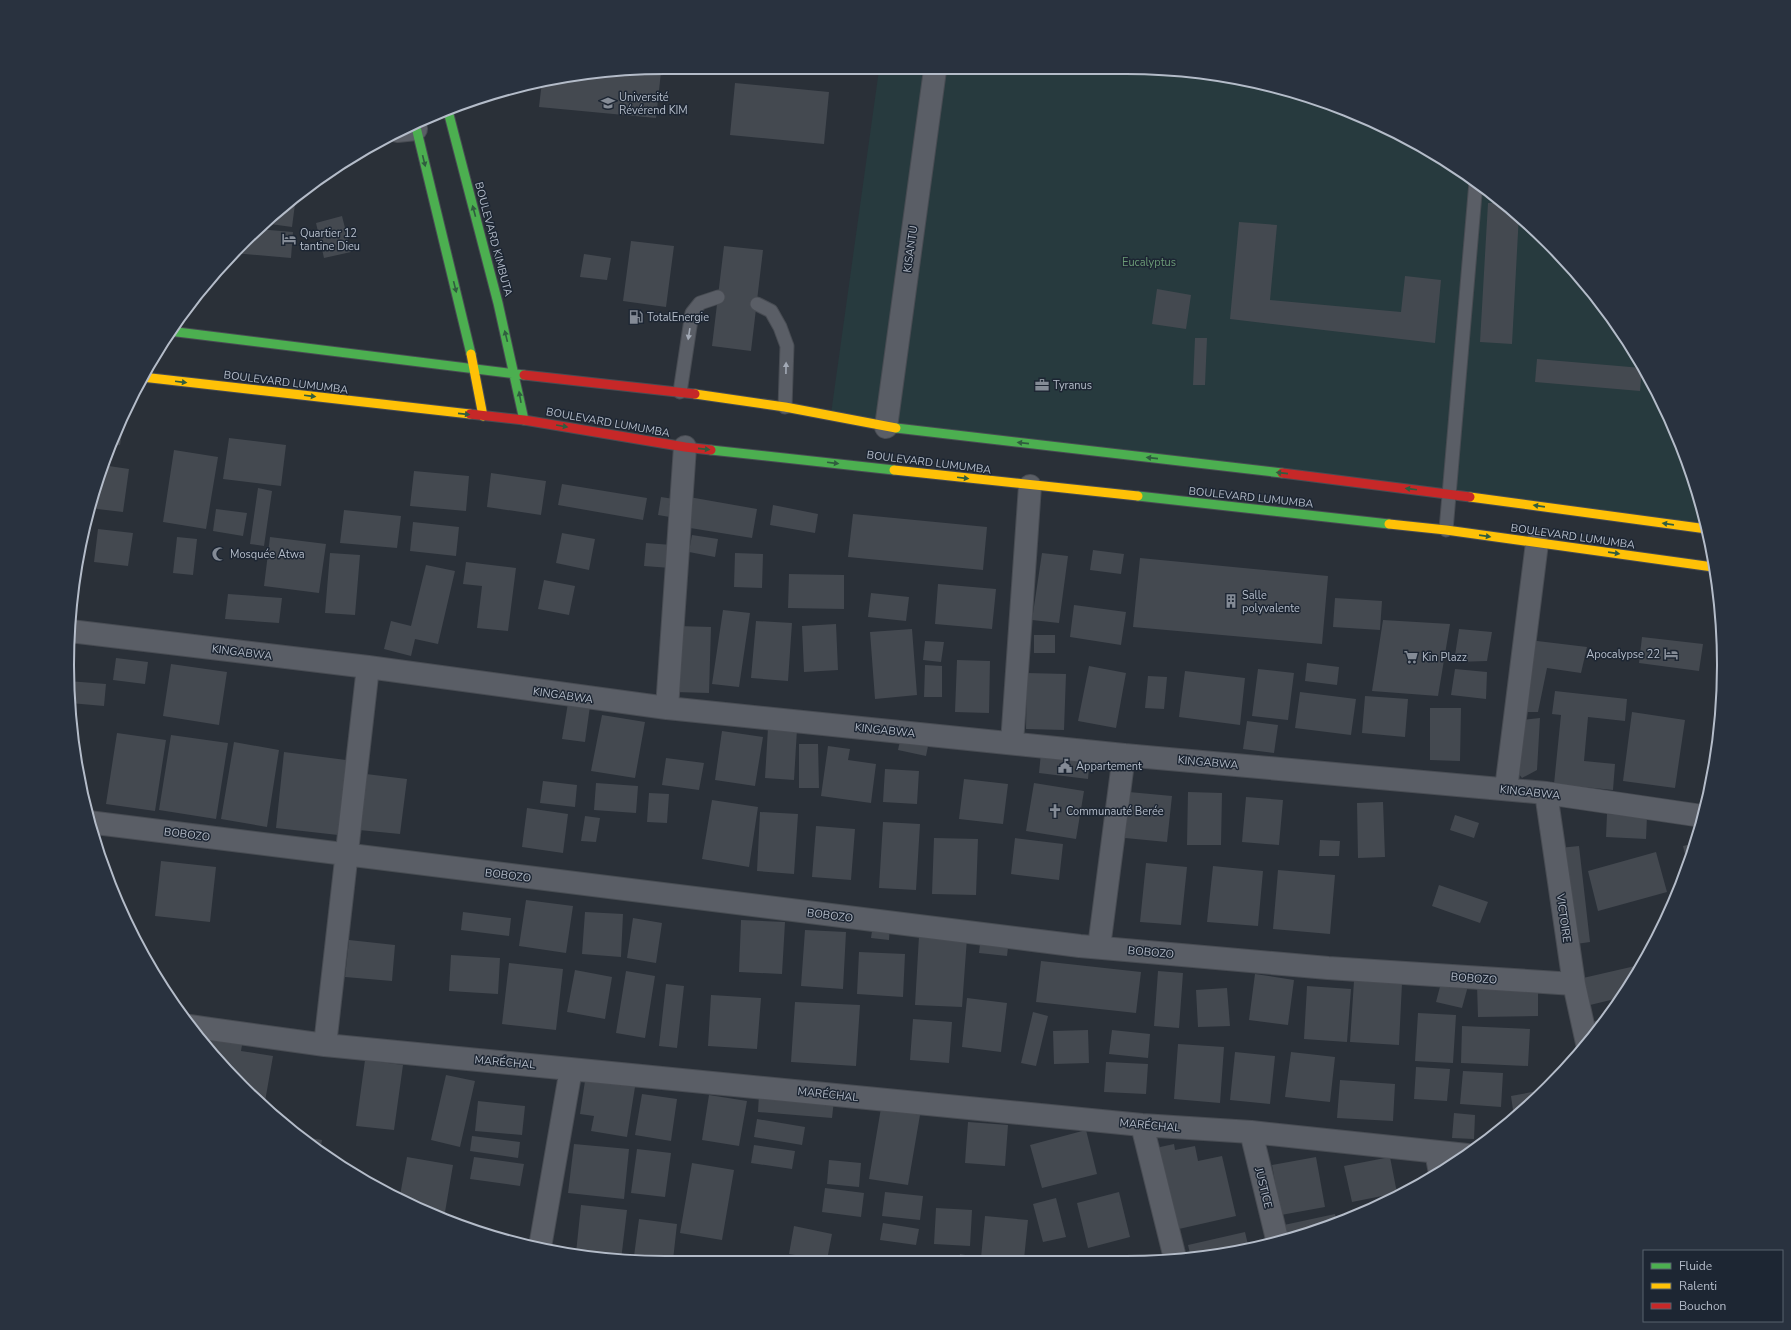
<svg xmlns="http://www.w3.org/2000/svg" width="1791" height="1330" viewBox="0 0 1791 1330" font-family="'Nunito Sans',sans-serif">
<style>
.green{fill:#273a3e}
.building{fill:#444950}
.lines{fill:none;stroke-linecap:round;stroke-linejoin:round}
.lane-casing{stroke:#484c53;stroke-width:15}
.street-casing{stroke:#484c53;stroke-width:24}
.fast-casing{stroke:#484c53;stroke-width:11}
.slow-casing{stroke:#484c53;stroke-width:11}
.jam-casing{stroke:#484c53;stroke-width:11}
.lane{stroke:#5a5e66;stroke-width:13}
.street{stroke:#5a5e66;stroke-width:22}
.fast{stroke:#4caf50;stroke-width:9}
.slow{stroke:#ffc107;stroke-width:9}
.jam{stroke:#c62828;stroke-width:9}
.oneway{fill:#305d3f}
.oneway2{fill:#a2a9b5}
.labels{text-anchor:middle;stroke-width:3;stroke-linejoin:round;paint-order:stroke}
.poi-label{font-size:11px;fill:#b4bcc9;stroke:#1d2633;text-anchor:start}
.street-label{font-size:11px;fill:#b4bcc9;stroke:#1d2633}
.park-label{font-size:11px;fill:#6b9a76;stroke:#1d2633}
.rim{fill:none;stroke:#b4bcc9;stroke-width:2}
</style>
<rect width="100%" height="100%" fill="#2a3038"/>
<!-- green -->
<path class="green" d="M1165,68l116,19 74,26 103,55 62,48 80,85 62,99 42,110 3,19 -877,-108 49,-351z"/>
<!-- building -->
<path class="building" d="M587,72h74l-5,46 -117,-11 3,-26z
M735,83l94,9 -5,52 -94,-9z
M1494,195l25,19 -7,130 -32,-2 8,-139h5z
M287,203l8,1 -3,23 -29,-4z
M342,216l9,36 -27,6 -8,-35z
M1239,222l38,3 -7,75 131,12 4,-36 36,4 -6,63 -205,-24z
M257,229l36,3 -2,26 -58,-5z
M631,241l43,5 -8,61 -43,-6z
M724,246l39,4 -12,101 -39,-5z
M584,254l27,4 -4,22 -27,-3z
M1157,289l34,6 -5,34 -34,-5z
M1195,338h12l-2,47h-12z
M1537,359l105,9 -2,23 -105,-9z
M118,425l5,1 -3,19 -9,-1z
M229,438l57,7 -5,41 -58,-7z
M174,450l44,7 -12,72 -43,-7z
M102,465l27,4 -6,43 -34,-4z
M414,471l55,5 -3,35 -56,-5z
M491,473l55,8 -5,34 -54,-8z
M562,484l85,14 -4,22 -85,-15z
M258,488l14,3 -8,55 -14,-2z
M661,497l19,3 -4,18 -18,-3z
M689,497l68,12 -5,29 -68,-11z
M773,505l45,9 -3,19 -45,-8z
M216,509l31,4 -4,23 -30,-5z
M344,510l57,6 -4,32 -57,-5z
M853,514l134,13 -4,43 -135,-13z
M413,522l46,5 -3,29 -46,-5z
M98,529l35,4 -5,33 -34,-4z
M562,533l33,6 -6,31 -33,-7z
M692,535l26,4 -3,18 -26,-5z
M177,537l20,2 -4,36 -20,-2z
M270,537l56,7 -7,49 -55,-7z
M646,543l26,2 -1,23 -27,-2z
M1093,550l31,4 -3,20 -31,-4z
M330,553l30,2 -5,60 -30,-2z
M735,553l28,1 -1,34 -28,-1z
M1042,553l26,3 -9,67 -27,-3z
M1140,558l188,18 -6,68 -189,-17z
M466,562l50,6 -8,63 -31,-3 5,-42 -19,-2z
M426,565l29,6 -17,73 -23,-5 -4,17 -27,-7 7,-28 20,5z
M789,574l55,1v34l-56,-1z
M544,580l31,6 -6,29 -31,-6z
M938,584l58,5 -4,40 -57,-5z
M871,593l38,4 -3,24 -38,-4z
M228,594l54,4 -3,25 -54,-4z
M1335,598l47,3 -2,29 -47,-3z
M1074,605l52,7 -5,33 -51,-8z
M723,610l27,3 -11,74 -27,-3z
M1383,620l67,4 -12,72 -66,-5z
M756,621l36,2 -4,58 -37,-3z
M836,624l2,46 -34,2 -2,-46z
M677,626l34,1 -2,66 -34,-1z
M912,629l5,66 -42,4 -5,-67z
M1459,629l33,3 -5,29 -33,1z
M1034,635h21v18h-21z
M1642,637l61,7 -4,27 -60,-8z
M1529,640l58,7 -6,26 -34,-5 -9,44h-16z
M925,641l19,1 -3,20 -18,-2z
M116,658l32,4 -3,22 -32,-4z
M957,660l33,1 -1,52 -34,-1z
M1307,663l32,4 -2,18 -32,-4z
M171,664l56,8 -8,53 -56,-9z
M925,665l17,1v31h-18z
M1089,666l37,7 -10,55 -38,-7z
M1258,669l36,4 -6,47 -36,-4z
M1455,669l32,3 -1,27 -35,-4z
M1185,671l60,7 -5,47 -61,-8z
M1027,673l39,1 -2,56 -38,-1z
M1148,676l19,1 -3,32 -19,-1z
M68,681l38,3 -2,22 -34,-3z
M1555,691l72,8 -2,22 -37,-4 -4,44 31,3 -2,26 -59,-6 7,-69 -9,-1z
M1300,692l56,7 -5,36 -56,-7z
M1365,696l43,3 -3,38 -43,-4z
M568,703l22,3 -5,36 -23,-3z
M1430,708h31l-1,53 -30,-1z
M1632,712l53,8 -10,68 -52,-7z
M602,715l43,7 -10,56 -44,-7z
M1540,718l-3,52 -15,8 -4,-5 4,-53z
M1247,721l31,4 -4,28 -31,-4z
M768,728l29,1 -3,51 -29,-2z
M722,731l41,6 -8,49 -40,-6z
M117,733l49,7 -11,71 -49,-7z
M171,735l57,8 -12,76 -57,-9z
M901,736l28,5 -3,15 -28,-6z
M234,742l45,8 -12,77 -46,-8z
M799,744h19l1,44h-20z
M828,746l22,3 -2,11 28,4 -5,39 -50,-7z
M284,752l62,8 -8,75 -62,-7z
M1041,753l49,5 -2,21 -49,-6z
M666,758l38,5 -5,27 -37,-5z
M885,769l34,2 -2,33 -34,-2z
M366,774l41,5 -7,55 -41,-4z
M964,779l44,5 -5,40 -44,-5z
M543,781l34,4 -2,22 -35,-4z
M596,783l42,3 -2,27 -42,-3z
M1034,783l50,8 -8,48 -50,-8z
M1129,792l43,4 -5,46 -42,-4z
M1188,792l34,1 -1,52h-34z
M649,793l20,1 -2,29 -20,-1z
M1246,797l37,3 -4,45 -37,-3z
M712,800l46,7 -9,60 -47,-8z
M1383,802l2,55 -27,1 -1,-55z
M527,808l41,6 -5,39 -41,-6z
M760,812l38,2 -4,60 -37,-3z
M1607,814l40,2 -1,23 -40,-2z
M1455,815l24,8 -5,15 -24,-8z
M585,816l15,2 -4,24 -15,-1z
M883,822l37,2 -4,66 -37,-2z
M816,826l39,3 -4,51 -39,-3z
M934,838l44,1 -2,56 -44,-1z
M1015,838l48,6 -4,36 -48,-6z
M1320,840l20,1 -1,15h-20z
M1696,843l-4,14 -4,10 -5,-21z
M1579,846l11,96 -21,3 -10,-97z
M1656,852l11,40 -69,19 -10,-40z
M161,861l55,6 -6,55 -55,-6z
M1146,863l41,4 -6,58 -41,-3z
M1213,866l50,5 -5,55 -51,-4z
M1278,870l57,5 -5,59 -57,-5z
M1439,885l49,17 -8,21 -48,-17z
M526,900l47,6 -7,47 -47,-7z
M463,912l48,6 -2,18 -48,-6z
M585,912l38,2 -2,43 -39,-3z
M633,918l29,5 -6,40 -29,-5z
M741,920l44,2 -3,52 -43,-2z
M873,924l17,1 -1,15 -18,-2z
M805,930l41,2 -3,57 -42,-3z
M919,936l48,2 -5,69 -47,-2z
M981,936l28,3 -2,17 -28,-3z
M349,940l46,5 -3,36 -47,-4z
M859,952l46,2 -2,43 -46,-3z
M451,955l49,3 -2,36 -49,-3z
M1041,961l100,11 -5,41 -100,-11z
M509,963l54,6 -7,61 -54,-6z
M1644,964l-25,34 -29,7 -7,-27z
M575,970l37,7 -7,42 -38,-7z
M626,971l29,5 -10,62 -29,-5z
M1158,971l25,2 -4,55 -25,-2z
M1255,974l39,6 -6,45 -39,-5z
M1442,979l26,7 -6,22 -26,-6z
M1354,981l48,2 -3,62 -49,-3z
M666,984l18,2 -7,62 -18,-2z
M1538,984v32l-60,1 -1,-32z
M1307,986l44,3 -4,53 -43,-3z
M1227,988l3,38 -32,1 -2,-37z
M711,995l50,3 -4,51 -49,-3z
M967,998l40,5 -6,49 -39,-5z
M795,1002l65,3 -4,61 -65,-4z
M1033,1012l15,4 -12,50 -15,-3z
M1418,1013l38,2 -3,48 -38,-2z
M1605,1018v1l-10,13 -3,-10z
M913,1019l39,3 -3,41 -39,-3z
M1462,1026l68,3 -2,37 -67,-3z
M1088,1030l1,33 -35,1 -1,-33z
M1112,1030l38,4 -2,24 -39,-4z
M207,1033l36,6 -2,12 32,5 -9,51 -22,-19 -37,-43z
M1178,1044l46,3 -4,56 -46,-4z
M1235,1052l40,4 -5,48 -40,-4z
M1291,1052l44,5 -5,45 -45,-5z
M365,1060l38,5 -9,65 -38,-4z
M1106,1062l42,2 -2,30 -42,-2z
M1416,1067l34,2 -3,32 -33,-2z
M1463,1071l40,2 -2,34 -41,-3z
M446,1075l29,6 -15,66 -29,-7z
M1340,1080l55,4 -2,37 -56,-3z
M585,1081l50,6 -8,50 -36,-6 3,-15 -14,-2z
M1543,1090l-29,27 -3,-21z
M642,1094l35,5 -6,42 -36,-6z
M759,1094l75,6 -2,18 -74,-6z
M709,1095l38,6 -8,45 -37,-6z
M478,1101l47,5 -3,29 -47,-4z
M881,1108l39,7 -12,70 -39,-6z
M1454,1113l21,2 -1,24 -22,-1z
M757,1119l48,8 -3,18 -48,-8z
M968,1122l40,3 -3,41 -40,-3z
M1086,1130l11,44 -55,14 -12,-43z
M297,1136l25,4 -2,11 -19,-12z
M472,1136l48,6 -2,16 -48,-7z
M574,1144l55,5 -5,50 -56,-6z
M1174,1144l1,6 20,-4 3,15 24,-5 14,60 -66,15 -19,-82z
M754,1145l41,6 -3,18 -41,-6z
M637,1149l34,4 -6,44 -34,-4z
M407,1157l46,8 -9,53 -45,-17z
M474,1157l50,7 -4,22 -50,-7z
M1316,1157l9,50 -44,8 -9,-50z
M1390,1157l7,36 -45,9 -8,-36z
M829,1160l32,3 -2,24 -32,-3z
M692,1163l42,7 -12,70 -42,-7z
M825,1188l39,5 -3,24 -39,-5z
M885,1192l38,4 -3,24 -38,-4z
M1119,1192l11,45 -42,11 -11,-45z
M1056,1198l10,39 -23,5 -10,-38z
M581,1205l46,5 -6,50 -45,-7z
M936,1208l36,2 -2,36 -36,-2z
M1335,1214l2,10 -50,17 -3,-16z
M985,1216l43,4 -4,39h-65l1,-5 21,4z
M639,1219l38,5 -4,36 -39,-4z
M883,1223l36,6 -3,16 -36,-5z
M794,1226l38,8 -5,26 -38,-6z
M1245,1232l4,17 -45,9h-13l-3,-13z"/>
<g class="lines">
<defs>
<path id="lane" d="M757,304l14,7 9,16 7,19 -2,61
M680,392l12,-79 8,-10 18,-6
M1446,530l30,-348"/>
<path id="street" d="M397,131l19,-2
M886,427l49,-357
M70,631l298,36 299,41 457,47 422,38 156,23
M667,708l18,-261
M1012,743l18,-257
M1506,789l31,-246
M1546,793l28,191 13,59
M88,822l992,124 248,22 246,16
M1099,947l25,-192
M189,1026l136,19 817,80 109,7 216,23
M325,1045l43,-378
M1142,1125l33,133
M1251,1132l27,111
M1436,1152l4,21
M540,1247l31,-178"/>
<path id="fast" d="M448,111l50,192 26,117
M415,123l56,231
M169,331l355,44
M896,428l386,45
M711,450l183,20
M1138,496l251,28"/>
<path id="slow" d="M471,354l12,62
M142,377l328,37
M695,394l90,13 111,21
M894,470l244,26
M1470,497l237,32
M1389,524l57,6 267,37"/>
<path id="jam" d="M524,375l171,19
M470,414l54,6 161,27 26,3
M1282,473l188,24"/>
</defs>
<!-- lane casing -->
<use href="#lane" class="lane-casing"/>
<!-- street casing -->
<use href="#street" class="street-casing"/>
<!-- fast casing -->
<use href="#fast" class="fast-casing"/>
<!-- slow casing -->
<use href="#slow" class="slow-casing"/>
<!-- jam casing -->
<use href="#jam" class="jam-casing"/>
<!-- lane -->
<use href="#lane" class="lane"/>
<!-- street -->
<use href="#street" class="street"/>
<!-- fast -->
<use href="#fast" class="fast"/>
<!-- slow -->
<use href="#slow" class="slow"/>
<!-- jam -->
<use href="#jam" class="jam"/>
</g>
<!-- one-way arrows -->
<defs><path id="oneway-solid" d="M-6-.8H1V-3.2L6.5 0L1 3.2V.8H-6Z"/></defs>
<g class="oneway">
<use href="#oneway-solid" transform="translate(424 161) rotate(76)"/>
<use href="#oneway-solid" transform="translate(474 211) rotate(-105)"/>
<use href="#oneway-solid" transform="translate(455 287) rotate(76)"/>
<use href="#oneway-solid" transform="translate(506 336) rotate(-104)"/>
<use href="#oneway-solid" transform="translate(181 382) rotate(7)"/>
<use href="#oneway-solid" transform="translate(310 396) rotate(7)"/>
<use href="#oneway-solid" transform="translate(520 397) rotate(-100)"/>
<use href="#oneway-solid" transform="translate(464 414) rotate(6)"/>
<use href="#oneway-solid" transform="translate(562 426) rotate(10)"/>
<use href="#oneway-solid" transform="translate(1023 443) rotate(-174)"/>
<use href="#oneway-solid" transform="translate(704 449) rotate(6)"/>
<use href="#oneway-solid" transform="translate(1152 458) rotate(-174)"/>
<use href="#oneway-solid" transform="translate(833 463) rotate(7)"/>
<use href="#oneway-solid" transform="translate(1282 473) rotate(-174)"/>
<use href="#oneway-solid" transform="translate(963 478) rotate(7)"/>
<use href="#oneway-solid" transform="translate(1411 489) rotate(-173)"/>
<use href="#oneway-solid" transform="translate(1539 506) rotate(-172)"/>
<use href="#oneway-solid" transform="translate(1668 524) rotate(-172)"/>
<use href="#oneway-solid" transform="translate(1485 536) rotate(8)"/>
<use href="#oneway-solid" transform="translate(1614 553) rotate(8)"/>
</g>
<g class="oneway2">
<use href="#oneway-solid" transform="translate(689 334) rotate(99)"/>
<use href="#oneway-solid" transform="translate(786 368) rotate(-89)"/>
</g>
<!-- icons -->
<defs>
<symbol id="university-bare" viewBox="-9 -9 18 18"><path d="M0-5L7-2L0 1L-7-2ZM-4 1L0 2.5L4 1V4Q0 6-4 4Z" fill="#848b96" stroke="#1d2633" stroke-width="2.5" paint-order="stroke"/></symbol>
<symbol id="hotel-bare" viewBox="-9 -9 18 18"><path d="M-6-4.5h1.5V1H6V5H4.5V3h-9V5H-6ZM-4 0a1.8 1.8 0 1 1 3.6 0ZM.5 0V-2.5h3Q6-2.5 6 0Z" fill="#848b96" stroke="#1d2633" stroke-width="2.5" paint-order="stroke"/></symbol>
<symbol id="fuel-bare" viewBox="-9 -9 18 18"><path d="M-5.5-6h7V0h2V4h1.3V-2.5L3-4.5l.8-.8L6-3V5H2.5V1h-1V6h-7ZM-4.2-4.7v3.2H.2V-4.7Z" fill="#848b96" stroke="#1d2633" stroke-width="2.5" paint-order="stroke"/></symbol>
<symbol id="office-bare" viewBox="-9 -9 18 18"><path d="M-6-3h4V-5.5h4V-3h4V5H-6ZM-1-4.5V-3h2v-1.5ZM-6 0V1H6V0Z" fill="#848b96" stroke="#1d2633" stroke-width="2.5" paint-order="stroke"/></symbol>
<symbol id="mosque-bare" viewBox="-9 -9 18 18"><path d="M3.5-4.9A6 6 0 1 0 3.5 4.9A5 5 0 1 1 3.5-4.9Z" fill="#848b96" stroke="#1d2633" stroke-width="2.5" paint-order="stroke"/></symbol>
<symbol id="building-bare" viewBox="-9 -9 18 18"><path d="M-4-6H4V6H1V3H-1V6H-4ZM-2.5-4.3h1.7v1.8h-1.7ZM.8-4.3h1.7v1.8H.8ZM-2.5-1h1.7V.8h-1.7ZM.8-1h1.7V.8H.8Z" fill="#848b96" stroke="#1d2633" stroke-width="2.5" paint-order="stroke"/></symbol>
<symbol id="supermarket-bare" viewBox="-9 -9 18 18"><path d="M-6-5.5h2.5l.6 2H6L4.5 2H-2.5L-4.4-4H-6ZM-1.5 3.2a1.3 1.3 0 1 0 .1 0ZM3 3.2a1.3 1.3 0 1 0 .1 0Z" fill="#848b96" stroke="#1d2633" stroke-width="2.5" paint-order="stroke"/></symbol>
<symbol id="civic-bare" viewBox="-9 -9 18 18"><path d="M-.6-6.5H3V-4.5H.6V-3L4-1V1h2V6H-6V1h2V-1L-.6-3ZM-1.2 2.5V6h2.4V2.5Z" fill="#848b96" stroke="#1d2633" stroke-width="2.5" paint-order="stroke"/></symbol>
<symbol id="church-bare" viewBox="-9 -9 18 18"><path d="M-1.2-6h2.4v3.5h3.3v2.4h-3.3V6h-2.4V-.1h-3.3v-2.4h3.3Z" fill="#848b96" stroke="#1d2633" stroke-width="2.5" paint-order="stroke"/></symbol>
</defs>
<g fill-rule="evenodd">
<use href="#university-bare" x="598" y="93" width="20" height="20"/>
<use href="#hotel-bare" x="279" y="229" width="20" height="20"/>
<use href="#fuel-bare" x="626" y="307" width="20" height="20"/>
<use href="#office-bare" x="1032" y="375" width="20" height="20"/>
<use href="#mosque-bare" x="209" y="544" width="20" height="20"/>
<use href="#building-bare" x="1221" y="591" width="20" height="20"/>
<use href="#hotel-bare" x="1661" y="644" width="20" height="20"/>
<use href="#supermarket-bare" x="1401" y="647" width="20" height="20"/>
<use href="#civic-bare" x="1055" y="756" width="20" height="20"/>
<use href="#church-bare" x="1045" y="801" width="20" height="20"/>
</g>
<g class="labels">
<!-- poi labels -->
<g class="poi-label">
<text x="619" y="101">Université<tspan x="619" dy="13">Révérend KIM</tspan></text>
<text x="300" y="237">Quartier 12<tspan x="300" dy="13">tantine Dieu</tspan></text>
<text x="647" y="321">TotalEnergie</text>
<text x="1053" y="389">Tyranus</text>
<text x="230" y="558">Mosquée Atwa</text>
<text x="1242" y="599">Salle<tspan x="1242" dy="13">polyvalente</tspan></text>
<text x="1660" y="658" text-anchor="end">Apocalypse 22</text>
<text x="1422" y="661">Kin Plazz</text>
<text x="1076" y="770">Appartement</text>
<text x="1066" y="815">Communauté Berée</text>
</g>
<!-- street labels -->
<g class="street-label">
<text transform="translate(494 239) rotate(75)" y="4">BOULEVARD KIMBUTA</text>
<text transform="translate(910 249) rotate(-82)" y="4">KISANTU</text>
<text transform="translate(286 382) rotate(7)" y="4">BOULEVARD LUMUMBA</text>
<text transform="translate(608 422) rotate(10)" y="4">BOULEVARD LUMUMBA</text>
<text transform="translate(929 462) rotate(7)" y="4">BOULEVARD LUMUMBA</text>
<text transform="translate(1251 497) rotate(6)" y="4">BOULEVARD LUMUMBA</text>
<text transform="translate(1573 536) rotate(8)" y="4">BOULEVARD LUMUMBA</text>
<text transform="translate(242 652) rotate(7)" y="4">KINGABWA</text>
<text transform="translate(563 695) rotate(8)" y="4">KINGABWA</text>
<text transform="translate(885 730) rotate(6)" y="4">KINGABWA</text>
<text transform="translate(1208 762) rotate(5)" y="4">KINGABWA</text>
<text transform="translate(1530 792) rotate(6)" y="4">KINGABWA</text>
<text transform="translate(187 834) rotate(7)" y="4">BOBOZO</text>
<text transform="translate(508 875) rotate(7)" y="4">BOBOZO</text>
<text transform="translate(830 915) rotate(7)" y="4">BOBOZO</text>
<text transform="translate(1564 918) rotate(82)" y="4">VICTOIRE</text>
<text transform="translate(1151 952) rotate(5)" y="4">BOBOZO</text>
<text transform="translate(1474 978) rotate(4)" y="4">BOBOZO</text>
<text transform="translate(505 1062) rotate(5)" y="4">MARÉCHAL</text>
<text transform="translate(828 1094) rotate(6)" y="4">MARÉCHAL</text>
<text transform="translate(1150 1125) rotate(5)" y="4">MARÉCHAL</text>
<text transform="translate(1264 1188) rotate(76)" y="4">JUSTICE</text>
</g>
<!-- park labels -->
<g class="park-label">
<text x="1149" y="266">Eucalyptus</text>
</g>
</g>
<!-- crop -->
<path d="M0 0H1791V1330H0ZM665 74H1126A591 591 0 0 1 1717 665V665A591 591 0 0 1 1126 1256H665A591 591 0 0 1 74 665V665A591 591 0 0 1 665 74Z" fill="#29323f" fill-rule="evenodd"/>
<path class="rim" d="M665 74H1126A591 591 0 0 1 1717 665V665A591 591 0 0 1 1126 1256H665A591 591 0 0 1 74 665V665A591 591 0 0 1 665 74Z"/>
<!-- legend -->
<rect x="1643" y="1250" width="140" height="72" fill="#1d2633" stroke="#59626f"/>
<rect x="1651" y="1263" width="20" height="6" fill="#4caf50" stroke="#59626f"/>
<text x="1679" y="1270" font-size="12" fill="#b4bcc9">Fluide</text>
<rect x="1651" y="1283" width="20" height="6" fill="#ffc107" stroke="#59626f"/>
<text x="1679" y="1290" font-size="12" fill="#b4bcc9">Ralenti</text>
<rect x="1651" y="1303" width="20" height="6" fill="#c62828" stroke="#59626f"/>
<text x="1679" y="1310" font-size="12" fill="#b4bcc9">Bouchon</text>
</svg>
